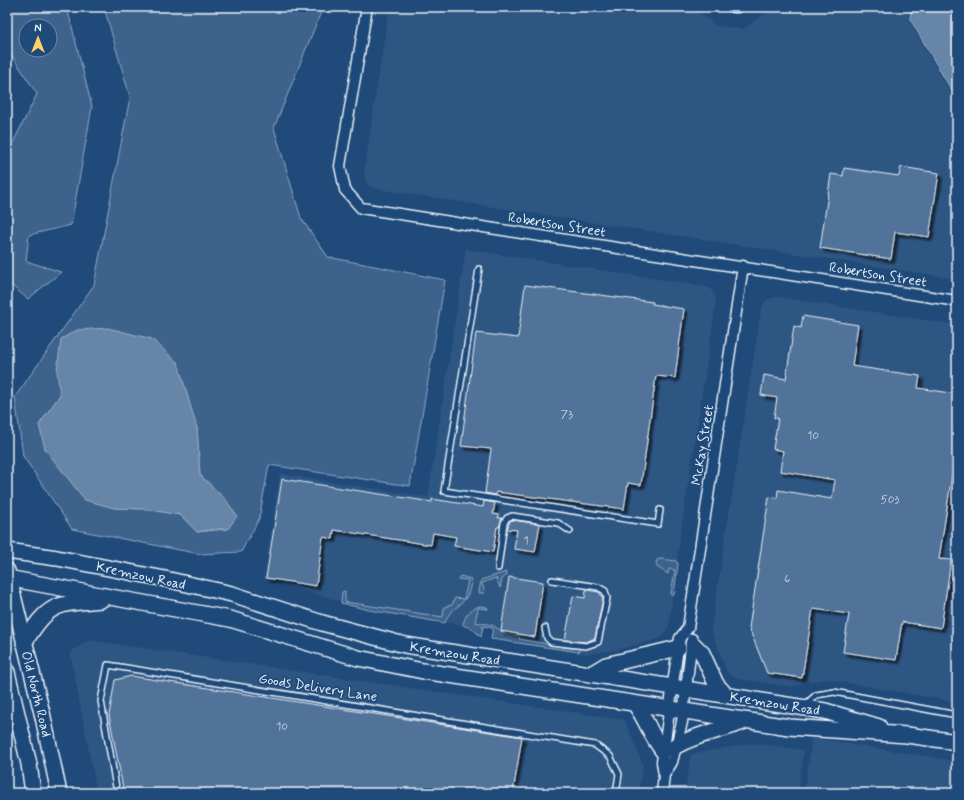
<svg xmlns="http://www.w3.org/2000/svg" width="964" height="800" viewBox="0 0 964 800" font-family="Mynerve,sans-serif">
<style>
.built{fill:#2e5683}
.green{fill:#3c628c;stroke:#92aac2;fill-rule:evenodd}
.water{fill:#6685a7;stroke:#9ab0c7}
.building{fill:#517399;stroke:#e8f1f8;filter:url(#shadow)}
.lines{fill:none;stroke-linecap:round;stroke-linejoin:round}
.lane-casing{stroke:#e8f1f8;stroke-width:8}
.street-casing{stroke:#e8f1f8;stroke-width:13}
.secondary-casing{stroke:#e8f1f8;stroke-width:18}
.lane{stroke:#1f4a7a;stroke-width:5}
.street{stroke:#1f4a7a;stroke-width:10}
.secondary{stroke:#1f4a7a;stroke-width:15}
.labels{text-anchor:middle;stroke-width:3.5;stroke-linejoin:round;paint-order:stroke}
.number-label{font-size:12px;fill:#c2d2e0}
.street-label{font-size:14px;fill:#e8f1f8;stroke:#1f4a7a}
</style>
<defs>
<filter id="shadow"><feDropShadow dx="3.5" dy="3.5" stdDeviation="1" flood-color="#0009"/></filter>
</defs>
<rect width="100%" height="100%" fill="#1f4a7a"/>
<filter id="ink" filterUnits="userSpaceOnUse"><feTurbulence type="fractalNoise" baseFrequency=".025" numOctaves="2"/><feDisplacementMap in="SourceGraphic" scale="8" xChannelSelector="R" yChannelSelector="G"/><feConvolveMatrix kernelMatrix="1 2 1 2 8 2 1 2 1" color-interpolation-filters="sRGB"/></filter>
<g filter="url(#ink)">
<!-- built -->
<path class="built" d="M389,7h303l25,19 26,3 27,-19 1,-3h139l-2,12 49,85v175l-580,-90 -8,-3 -4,-6 -1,-8z
M466,249l237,37 8,3 4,6 1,8 -36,234 -11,89 -6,10 -5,3 -41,11 -31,4 -95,-15 2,-11 -8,-2h-2l-2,11 -13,-11 -99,-16 -105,-32 16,-104 148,23z
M778,297l179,28v339l-6,37 -126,-22 -17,3 -16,5 -53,-8 -11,-6 -3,-6 -14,-38 50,-319 3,-7 6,-5z
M89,640l536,80 18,45 -5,28h-541l-27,-141z
M812,738l145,23v32h-153z
M753,743l51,7 -6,43h-113l6,-39z"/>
<!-- green -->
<path class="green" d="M7,7h60l25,100 -21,118 -42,10 -3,26 35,11 -33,27 -21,-17v-135l6,-4 24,-49 -30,-46zM26,26h24v24h-24z
M104,7h219l-49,121 27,90 27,39 117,23 -35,206 -141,-21 -10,54 -18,33 -41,2 -128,-25 -49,-73 -8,-59 79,-112 36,-188zM60,395l137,33 3,47 26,25 2,29 -31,3 -17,-17 -34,-6 -32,-1 -75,-83z
M661,559l15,2 2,2 -4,32h-3l4,-25 -6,-1 -1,5 -11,-7 -1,-3 1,-4z
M506,572l1,3 -5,4 -2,9 -4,-10 -14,5 3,10h-6l2,-13z
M460,576l11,3c-1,29 -21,25 -26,44l-76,-13 -28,-7 1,-11 3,-1v11l98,15 1,-10 8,-2 3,-7 9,1 4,-19 -10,-1z
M480,606l7,1 1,2 -10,-1 -3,14 17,3 14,9 14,2 -1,3 49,9h12l-1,4 -88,-13 2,-11 -10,-2 -2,11 -8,-8 -10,-4c2,-10 7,-16 17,-19z"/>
<!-- water -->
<path class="water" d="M911,7h46v93l-47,-81z
M108,328l44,11 26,24 19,65 3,47 26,25 11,16 -9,13h-13l-18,3 -17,-17 -34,-6 -32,-1 -29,-8 -40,-51 -6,-24 21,-30 -3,-24 4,-32 16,-9z"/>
<!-- building -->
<path class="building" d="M901,167l38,6 -10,64 -34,-5 -4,27 -71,-11 11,-74 12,2 1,-8 55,8z
M525,285l128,17 -1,2 32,5 -9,69 -19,-2 -15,109 -13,-2 -4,26 -128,-17v3l-11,-2 6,-44 -30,-3 15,-113 42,5z
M803,316l55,9 -6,41 68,10 -2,12 39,6v24l-3,20 3,1v4l-18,116 12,1 -10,68 -39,-6 -6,38 -53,-8 6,-38 -36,-5 -11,69 -35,-5 -18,-45 20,-131 8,1 1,-8 54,9 3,-19 -55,-9 3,-20 -10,-2 5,-31h-4l3,-20 -16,-3 3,-20 22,4 8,-53 7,2z
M282,479l150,23v-3l51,8 1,-6 11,2 -2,11 6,1 -1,3h4l-3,9h-2l-4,25 -39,-6 2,-9 -23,-4 -2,12 -97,-15 -1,9 -10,-2 -7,49 -50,-8z
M512,520l28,4 -5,28 -21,-3 3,-19 -10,-1 3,-8z
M509,577l34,5 -8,55 -34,-6z
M586,590l13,2 4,6 -8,40 -9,4 -21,-2 8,-44 12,2z
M131,676l391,61 -9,56h-389l-15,-78 6,-35z"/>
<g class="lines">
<defs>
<path id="lane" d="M479,269l-35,222 214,33 2,-14
M498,568l6,-45 3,-5 5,-2 46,7 12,8
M545,628l2,10 4,4 35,4 12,-4 9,-44 -2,-7 -7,-4 -46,-7
M805,705l11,-10 18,-3 123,23
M117,793l-16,-92 7,-36 487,80 15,11 9,18 -3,19"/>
<path id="street" d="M367,7l-27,159 5,24 16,18 596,93
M733,7h4
M664,775l8,-13 10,-40 10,-83
M662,793l2,-18 -2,-13 16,-114 2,-10 8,-10 55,-362"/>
<path id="secondary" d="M7,551l50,7 108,21 67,15 90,29 83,22 420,66 54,16
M7,571l36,146 16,76
M7,578l223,41 128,39 65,13 366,56 118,8 50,7
M24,643c25,-40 31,-39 77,-43
M693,644l9,9 14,31 10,11
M7,672l22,92 4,29
M591,674l15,-9 72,-17
M635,704c12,16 15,31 28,47
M676,746c22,-13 46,-15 69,-25"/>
</defs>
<!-- lane casing -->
<use href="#lane" class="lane-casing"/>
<!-- street casing -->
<use href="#street" class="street-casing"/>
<!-- secondary casing -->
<use href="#secondary" class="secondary-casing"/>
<!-- lane -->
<use href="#lane" class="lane"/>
<!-- street -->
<use href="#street" class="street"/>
<!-- secondary -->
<use href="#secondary" class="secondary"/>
</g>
</g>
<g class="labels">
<!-- number labels -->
<g class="number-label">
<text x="567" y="418">73</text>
<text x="813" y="439">10</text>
<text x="890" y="503">503</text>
<text x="526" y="544">1</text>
<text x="787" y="582">6</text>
<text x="282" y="730">10</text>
</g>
<!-- street labels -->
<g class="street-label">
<text transform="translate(557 224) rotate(9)" y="5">Robertson Street</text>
<text transform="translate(878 274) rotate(9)" y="5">Robertson Street</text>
<text transform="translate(702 445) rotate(-81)" y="5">McKay Street</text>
<text transform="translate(141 575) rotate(12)" y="5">Kremzow Road</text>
<text transform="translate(455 653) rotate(9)" y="5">Kremzow Road</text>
<text transform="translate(318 687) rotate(9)" y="5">Goods Delivery Lane</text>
<text transform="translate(37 694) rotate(76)" y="5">Old North Road</text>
<text transform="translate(775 703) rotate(9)" y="5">Kremzow Road</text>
</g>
</g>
<!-- margin -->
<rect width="964" height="800" fill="none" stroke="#1f4a7a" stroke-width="24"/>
<rect x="12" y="12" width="940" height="776" fill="none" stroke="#e8f1f8" stroke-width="1.5" filter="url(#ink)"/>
<!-- north arrow -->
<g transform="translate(38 38)"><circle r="19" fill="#1f4a7a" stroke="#6f8dac"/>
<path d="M0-3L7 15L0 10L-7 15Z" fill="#ffd166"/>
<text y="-6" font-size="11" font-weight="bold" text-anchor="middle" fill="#e8f1f8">N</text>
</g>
</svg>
